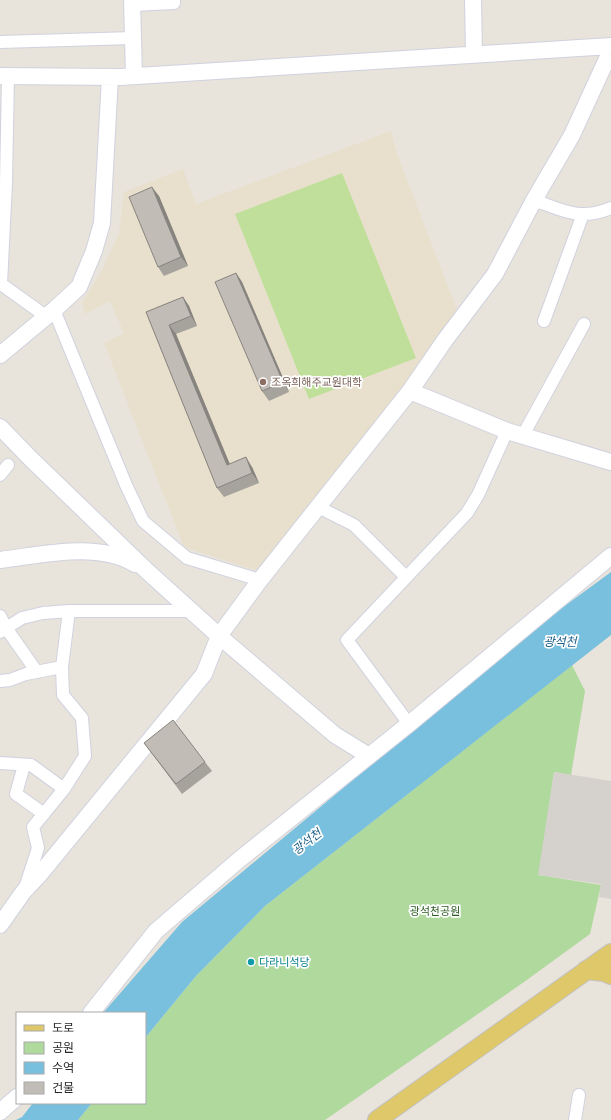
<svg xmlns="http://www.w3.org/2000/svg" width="611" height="1120" viewBox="0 0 611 1120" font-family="'Titillium Web','Noto Sans KR',sans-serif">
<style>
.education{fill:#e8e0cc}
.green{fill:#afd99d}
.pitch{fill:#bfdf9a}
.plaza{fill:#d5d2cd}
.water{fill:#79c0df}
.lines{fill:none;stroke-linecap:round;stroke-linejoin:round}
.street-casing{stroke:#d0d2df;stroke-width:14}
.secondary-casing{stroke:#d0d2df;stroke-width:18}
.primary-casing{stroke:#c3c3c3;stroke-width:20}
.street{stroke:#fff;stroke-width:12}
.secondary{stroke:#fff;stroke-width:16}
.primary{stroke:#dfc869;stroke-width:18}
.wall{fill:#a6a39d}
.shaded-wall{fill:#87847f}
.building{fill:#c1bdb6;stroke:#87847f}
.education-dot{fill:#8d6e63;stroke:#fff;stroke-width:1.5}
.culture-dot{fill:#0f9aa8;stroke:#fff;stroke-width:1.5}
.labels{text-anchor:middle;stroke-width:3.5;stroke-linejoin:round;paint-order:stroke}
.education-label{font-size:11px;fill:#785e54;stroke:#fff;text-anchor:start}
.park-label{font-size:11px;fill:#2b5b21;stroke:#fff}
.culture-label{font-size:11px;fill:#0d838f;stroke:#fff;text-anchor:start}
.water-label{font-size:12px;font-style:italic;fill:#1c5e87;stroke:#fff}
</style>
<rect width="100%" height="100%" fill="#e8e3db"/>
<!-- education -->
<path class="education" d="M391,131l6,23 60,156 -76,110 -123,151 -74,-24 -80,-204 20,-10 -14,-32 -25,13 -3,-11 20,-32 17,-38 5,-41 59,-23 13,35z"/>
<!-- green -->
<path class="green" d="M572,665l13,26 -14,84 -17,-3 -15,103 62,10 -11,49 -66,48 -199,138h-247l14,-17h53v-65l51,-62 69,-70z"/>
<!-- pitch -->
<path class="pitch" d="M342,173l74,185 -107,41 -74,-185z"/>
<!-- plaza -->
<path class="plaza" d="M554,772l57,9v118l-12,-2 2,-13 -63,-9z"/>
<!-- water -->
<path class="water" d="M611,572v63l-346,271 -69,70 -51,62v-25h-42l79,-91 361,-300z
M33,1103h59l-14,17h-62l6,-3z"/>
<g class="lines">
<defs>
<path id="street" d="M132,5l42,-2v-3
M0,42l133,-4
M8,76l-2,107 -5,101 46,33
M534,200c30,11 46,21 77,8
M54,310l72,175 17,36 44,37 73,22
M544,321l39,-107
M522,437l62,-113
M0,475l8,-10
M318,507l36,18 52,52
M0,616l6,12 31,44
M0,632l22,-14 21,-5 26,-2h123
M0,681l10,-1 16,-6 36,-7
M409,724l-62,-84 120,-127 11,-18 29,-64
M0,763l31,2 33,24
M24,765l-8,29 28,20
M25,888l13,-40 -5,-21 31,-38 21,-33 -3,-38 -19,-23 -1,-28 7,-56
M575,1120l4,-25"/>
<path id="secondary" d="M132,0l2,76
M473,0l1,54
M0,76l121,1 490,-31
M0,355l54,-45 25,-23 15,-36 8,-28 8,-146
M410,391l97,40 104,31
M0,427l31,32 116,112 72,65 116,99 34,21
M0,560c41,-5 98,-19 135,4
M0,925l24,-34 16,-17 164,-200 15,-38 41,-56 150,-189 35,-51 50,-66 39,-74 38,-65 39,-85
M91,1013l65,-82 84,-72 169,-135 202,-168
M0,1112l17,-15"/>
<path id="primary" d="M586,970l18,2 7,3
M377,1120l234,-167"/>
</defs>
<!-- street casing -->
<use href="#street" class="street-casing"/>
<!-- secondary casing -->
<use href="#secondary" class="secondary-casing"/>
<!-- primary casing -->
<use href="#primary" class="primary-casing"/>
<!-- street -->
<use href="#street" class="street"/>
<!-- secondary -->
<use href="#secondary" class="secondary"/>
<!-- primary -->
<use href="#primary" class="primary"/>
</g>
<!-- wall -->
<path class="wall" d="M159,196l29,70 -24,10 -6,-9z
M236,273l6,9 47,110 -20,9 -7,-10z
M183,297l6,9 8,20 -21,8 53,130 23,3 7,16 -35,14 -7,-9 -71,-176z
M144,743l61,19 7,9 -30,23z"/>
<!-- shaded-wall -->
<path class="shaded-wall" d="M152,187l7,9 29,70 -7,-9z
M236,273l6,9 47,110 -6,-10z
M183,297l6,9 8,20 -6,-10z
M169,325l7,9 58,140 -7,-9z
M246,457l6,10 7,16 -7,-10z"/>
<!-- building -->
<path class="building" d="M152,187l29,70 -23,10 -29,-70z
M236,273l47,109 -21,9 -47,-109z
M183,297l8,19 -22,9 58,140 19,-8 6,16 -35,15 -71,-176z
M173,720l32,42 -29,22 -32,-41z"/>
<!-- markers -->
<circle class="education-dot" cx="263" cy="382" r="4"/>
<circle class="culture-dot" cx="251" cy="962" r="4"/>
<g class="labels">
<!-- education labels -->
<g class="education-label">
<text x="271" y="386">조옥희해주교원대학</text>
</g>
<!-- park labels -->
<g class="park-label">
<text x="435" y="915">광석천공원</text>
</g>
<!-- culture labels -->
<g class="culture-label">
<text x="259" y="966">다라니석당</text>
</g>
<!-- water labels -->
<g class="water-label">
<text x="560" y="646">광석천</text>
<text transform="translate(307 842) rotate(-38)" y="4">광석천</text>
</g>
</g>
<!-- legend -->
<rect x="16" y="1012" width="130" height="92" fill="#ffffff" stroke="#a9a9a9"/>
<rect x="24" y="1025" width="20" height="6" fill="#dfc869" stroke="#a9a9a9"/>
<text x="52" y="1032" font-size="12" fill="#282828">도로</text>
<rect x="24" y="1042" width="20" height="12" fill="#afd99d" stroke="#a9a9a9"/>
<text x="52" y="1052" font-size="12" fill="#282828">공원</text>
<rect x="24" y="1062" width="20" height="12" fill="#79c0df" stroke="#a9a9a9"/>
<text x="52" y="1072" font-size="12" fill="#282828">수역</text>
<rect x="24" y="1082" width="20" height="12" fill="#c1bdb6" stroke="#a9a9a9"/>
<text x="52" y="1092" font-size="12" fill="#282828">건물</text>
</svg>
